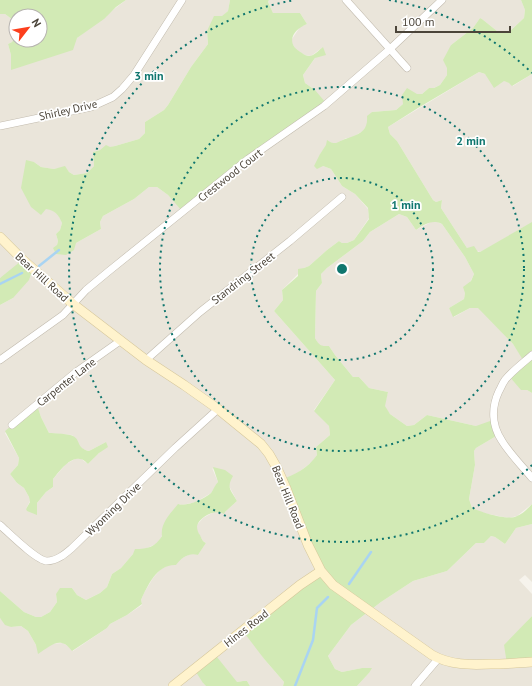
<svg xmlns="http://www.w3.org/2000/svg" width="532" height="686" viewBox="0 0 532 686" font-family="'PT Sans',sans-serif">
<style>
.residential{fill:#eae5da;fill-rule:evenodd}
.green{fill:#d2eab5;fill-rule:evenodd}
.lines{fill:none;stroke-linecap:round;stroke-linejoin:round}
.stream{stroke:#a9d4f2;stroke-width:2.5}
.street-casing{stroke:#c2bbae;stroke-width:8}
.secondary-casing{stroke:#d6c79b;stroke-width:10}
.street{stroke:#fff;stroke-width:7}
.secondary{stroke:#fff3cd;stroke-width:9}
.ring{fill:none;stroke:#0f766e;stroke-width:2;stroke-dasharray:2 4}
.labels{text-anchor:middle;stroke-width:3.5;stroke-linejoin:round;paint-order:stroke}
.street-label{font-size:11px;fill:#4b4439;stroke:#fff}
.centre{fill:#0f766e;stroke:#fff;stroke-width:2}
.ring-label{font-size:12px;text-anchor:middle;font-weight:bold;fill:#0f766e;stroke:#fff;stroke-width:3.5;stroke-linejoin:round;paint-order:stroke}
</style>
<rect width="100%" height="100%" fill="#f6f3ec"/>
<!-- residential -->
<path class="residential" d="M126,0h104l-2,11 -21,20 1,13 -17,23 -23,38 -4,5 -19,12v11l-6,6 -24,7 -22,6 1,14 -7,7 -13,2 -5,-3 -4,-5 -11,2 -13,-2 -7,-5 7,52 5,-6 6,2 6,4 4,9 -2,7 -4,4 2,7 -1,4 19,-2 25,-14 -1,-7 3,-6 31,-17 15,-12h8l11,8 14,15 133,-120 -10,-7 -2,-8 20,-28 -12,9 -6,-1 -9,-5 -4,-7v-4l8,-12 7,-3 -7,-11h-27l-5,-11 1,-2h252l4,10 -1,8 -15,14 -12,-1 -15,-12 -2,-1 -7,10 -22,17 -4,23v7l-7,10 -6,3h-5l-7,6h-5l-14,10 -7,6 -24,2 -4,12 -5,7 -12,7h-5l-8,5h-6l-5,-2v4l-7,9 3,12 8,3 11,17 13,8 13,15 1,9 -15,22 -7,3h-5l-3,-2 -12,9 -18,16 -5,2 -22,22 1,10 -9,11 61,69 -21,30 15,16 1,9 -14,12 1,8 -4,6 -18,14 22,96 -57,81 5,8 19,22 -1,4h-33l-3,-5h-4l-6,1 -34,1 3,3h-206v-68l11,9 10,-1 7,5 8,14 27,-2 6,4 4,4 34,-23 3,-4 17,-9 15,-10 -1,-5 3,-7 9,-15 8,-9 29,-15h6l2,1 8,-12 -3,-2 -6,-10v-6l6,-7 11,-6h11l12,-11 -8,-15v-3l-17,-15 6,14 -7,11 -15,9 -14,3 -3,-1 -21,39 -13,6 -12,5 -12,14 -9,6 -5,13 -7,6 -14,7 -9,-5 -5,-7 -16,6 1,8 -7,10 -9,5h-5l-12,-5 -24,-21v-286l13,-7 -11,-21 -2,1v-264h5l8,6 3,16 -4,6 -4,2 3,11v14l66,-31zM38,409l3,8 8,16 23,2 3,3 5,9 5,3 4,1 17,-9 -7,11 -11,11 -8,-6 -5,1 -9,5 -13,15v8l-7,5 -9,11v11l-11,-5 4,-8 -1,-4 -5,-9 -7,-5 -7,-9 8,-9 1,-7 -14,-25z
M479,72l31,11 3,3 19,-12v149l-14,7 -29,18 -9,4 -13,-4 -26,-40 1,-8 -6,2 -3,-2 -36,-59 -7,-7 -2,-7z
M399,214l8,3 9,13 15,-8h6l5,2 23,33 9,17 -9,19 -1,6 -15,9 5,9 16,-9 8,-1 35,37 11,16 3,30 5,3v111l-15,12 -8,2 -26,-5 -11,-5 -3,-9 6,-34 -1,-14 2,-3 22,-13 -22,-9 -49,-11 -13,10 -7,1 -17,-12 -6,-8 4,-14 -19,-4 -10,-11h-6l-18,-22 -6,-9h-7l-3,-1 -4,-7 1,-47 6,-8 -1,-9 6,-6 36,-27 7,-9z
M532,524v58l-7,-7 -6,5 13,14v22l-28,30 28,17v23h-175l12,-13 -7,-5 -20,4 -7,-3 -7,-13 23,-31 30,-23 32,-21 34,-10 29,-28h8l7,-7 4,1 10,7 11,-16z"/>
<!-- green -->
<path class="green" d="M0,0h126l-10,7 -12,12 -27,19 -4,12 -62,20v-15l-3,-11 4,-2 4,-6 -3,-16 -8,-6h-5zM16,16h24v24h-24z
M230,0h39l-1,2 5,11h27l7,11c-15,6 -22,20 -5,29 2,2 5,3 8,3 5,-1 10,-7 13,-9l3,8 -11,3 -12,17 2,8 10,7 11,13 -144,108 -14,-16 -11,-8h-8l-15,12 -31,17 -3,6 1,7 -25,14 -2,7 -8,5 -10,-1 -3,-6 4,-3 1,-4 -2,-7 4,-4 2,-7c-4,-9 -6,-12 -16,-14l-5,6 -10,-8 -10,-19 5,-28 8,2 7,5 13,2 11,-3 4,6 5,3 13,-2 7,-7 -1,-14 7,-2 6,-5 4,2 5,-1 24,-7 6,-6v-11l19,-12 4,-5 23,-38 17,-23 -1,-13 7,-15h8l6,-5z
M521,0h11v74l-20,12 -3,-3 -5,-2 -10,7 -9,-14 -6,-2 -61,36 -30,19 2,7 7,7 36,59 3,2 6,-2 -1,8 26,40 7,-2 4,6h2l52,-30v171l-5,-3h-6l-12,-14 14,-16 -10,-16 -35,-36h-8l-17,9 -4,-9 15,-9 1,-6 -2,-6 8,-6 3,-7 -9,-17 -23,-33c-10,-5 -18,1 -26,6l-9,-13 -8,-3 -29,18 -7,9 -36,27 -6,6 1,9 -6,8 -1,47c5,8 5,8 14,8l6,9 18,22h6l10,11 19,4 -3,14 5,8 17,12 7,-1 13,-10 49,11 17,-6 5,15 -22,13 -2,3 1,14 -6,34 3,9c9,4 36,13 45,8 6,-2 11,-8 15,-12v20l-16,4 -11,16 -10,-7 -4,-1 -7,7h-8l-29,28 -34,10 -32,21 -30,23 -23,31 7,13 7,3 20,-4h10l-3,5 -12,13h-74l1,-4 -19,-22 -23,-30 75,-59 -37,-91c15,-5 28,-12 37,-25l-1,-8 14,-12 -1,-9 -15,-15 21,-31 -61,-69 9,-11 -1,-10 16,-14v-7l6,-1 5,-2 18,-16 12,-9 3,2h5l7,-3 15,-21 -1,-11 -13,-14 -13,-8 -11,-17 -8,-3 -6,3 -3,-3 6,-12 6,-9 1,-5c9,6 10,2 18,-1 5,-2 1,0 6,-2 12,-4 17,-9 16,-21l5,-4 24,-2 7,-6 -1,-9 5,-7 10,6h5l7,-6h5l6,-3 7,-10v-7l-4,-8 8,-15 22,-17 7,-10 2,1 15,12 12,1 15,-14 1,-8z
M21,261l11,10 -3,9 -16,18 -13,7v-27z
M38,408l3,9 8,16c5,0 21,1 24,3 8,4 3,12 16,15l17,-9 2,5 -9,6 -11,11c-2,-2 -5,-5 -8,-5 -10,-3 -22,14 -27,20v8l-7,5 -9,11v12l-10,-4 -1,-2 4,-7 -1,-5 -5,-9 -7,-5 -7,-9 8,-9 1,-7 -14,-27 27,-22z
M213,467l12,3 8,6c-7,12 -2,14 4,25l-12,11 -1,2c-8,-5 -24,2 -27,12 0,3 1,7 3,9 2,4 2,6 6,8l-8,12c-9,-3 -17,3 -22,10 -19,-1 -28,20 -35,35l1,4 -15,11 -17,9 -3,4 -35,23c-12,-16 -21,-5 -34,3l-2,-9 -8,-14 -7,-5 -10,1 -6,-2 -5,-7v-27l24,21 12,5h5l9,-5 7,-10 -1,-8 4,-6h12l5,7 9,5 14,-7 7,-6 5,-13 9,-6 12,-14 2,-5c13,0 20,-2 27,-13 -2,-13 9,-23 16,-32 9,3 26,-5 33,-11 2,-3 4,-8 7,-11z
M532,616v47l-25,1 -3,-19z
M213,652l24,30 6,-1h4l3,5h-44l-3,-3 -9,-14z"/>
<g class="lines">
<!-- stream -->
<path class="stream" d="M39,266l20,-16
M0,284l22,-11
M349,584l22,-32
M295,686l18,-46 4,-32 11,-11"/>
<defs>
<path id="street" d="M346,0l61,68
M0,126l91,-19 22,-10 9,-8 12,-14 48,-75
M532,355c-9,8 -20,16 -27,25 -3,4 -4,8 -6,11 -8,17 -7,35 3,50 8,13 20,25 30,37
M0,360l63,-45 23,-25 23,-19 139,-112 76,-53 66,-57 52,-49
M146,360l54,-48 90,-71 52,-44
M12,425l64,-53 44,-31
M0,525c9,8 37,36 47,36 10,0 18,-7 25,-13l103,-100 43,-39
M415,686l23,-27"/>
<path id="secondary" d="M0,237l23,23 50,44 73,56 38,25 34,24 43,35 8,10 8,14 9,20 22,57 13,26 12,14 99,70c18,10 38,10 59,9 13,0 27,-1 41,-2
M173,686l127,-101 21,-14"/>
</defs>
<!-- street casing -->
<use href="#street" class="street-casing"/>
<!-- secondary casing -->
<use href="#secondary" class="secondary-casing"/>
<!-- street -->
<use href="#street" class="street"/>
<!-- secondary -->
<use href="#secondary" class="secondary"/>
</g>
<!-- distance rings -->
<g class="ring">
<circle cx="342" cy="269" r="91"/>
<circle cx="342" cy="269" r="182"/>
<path d="M532 465A273 273 0 1 1 295 0M389 0A273 273 0 0 1 532 73"/>
</g>
<g class="labels">
<!-- street labels -->
<g class="street-label">
<text transform="translate(68 110) rotate(-13)" y="4">Shirley Drive</text>
<text transform="translate(230 175) rotate(-38)" y="4">Crestwood Court</text>
<text transform="translate(42 277) rotate(42)" y="4">Bear Hill Road</text>
<text transform="translate(243 278) rotate(-38)" y="4">Standring Street</text>
<text transform="translate(66 382) rotate(-38)" y="4">Carpenter Lane</text>
<text transform="translate(288 497) rotate(68)" y="4">Bear Hill Road</text>
<text transform="translate(113 509) rotate(-44)" y="4">Wyoming Drive</text>
<text transform="translate(246 628) rotate(-38)" y="4">Hines Road</text>
</g>
</g>
<circle cx="342" cy="269" r="6" class="centre"/>
<g class="ring-label">
<text x="149" y="80">3 min</text>
<text x="471" y="145">2 min</text>
<text x="406" y="209">1 min</text>
</g>
<!-- north arrow -->
<g transform="translate(28 28) rotate(59)"><circle r="19" fill="#ffffff" stroke="#b7b4b0"/>
<path d="M0-3L7 15L0 10L-7 15Z" fill="#fc3f1d"/>
<text y="-6" font-size="11" font-weight="bold" text-anchor="middle" fill="#4b4439">N</text>
</g>
<!-- scale -->
<path d="M396 26v6h114v-6" fill="none" stroke="#4b4439" stroke-width="2"/>
<text x="402" y="26" font-size="12" fill="#4b4439" stroke="#ffffff" stroke-width="3" paint-order="stroke">100 m</text>
</svg>
